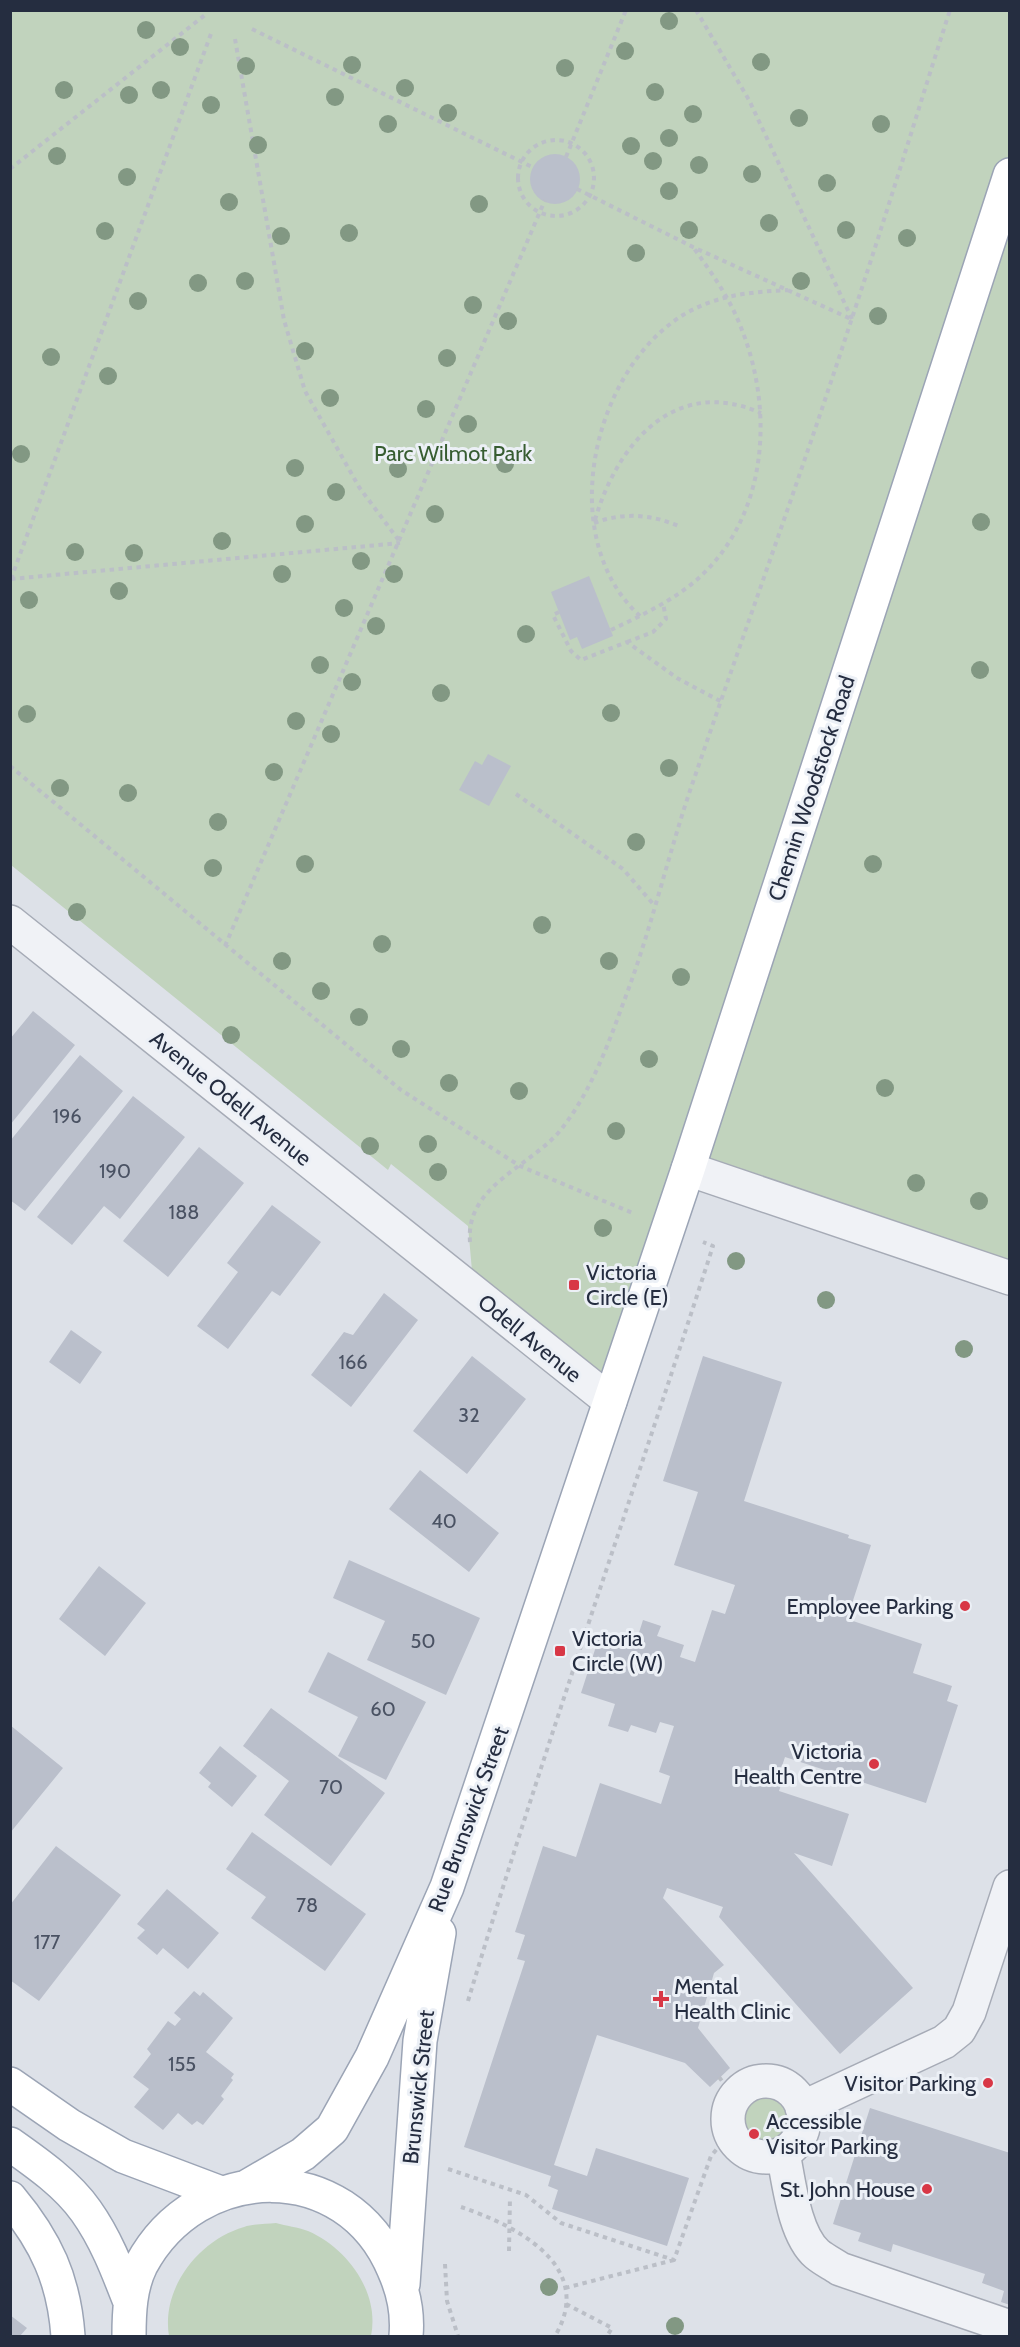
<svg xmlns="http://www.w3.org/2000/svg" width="1020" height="2347" viewBox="0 0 1020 2347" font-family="Cabin,sans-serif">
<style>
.green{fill:#c1d3bd}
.building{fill:#babfcb}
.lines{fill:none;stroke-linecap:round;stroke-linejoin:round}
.minor-casing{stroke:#a6abb6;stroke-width:36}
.major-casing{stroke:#9ba4b5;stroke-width:36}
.path{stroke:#bbbfc7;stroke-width:4;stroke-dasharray:4.5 4.5;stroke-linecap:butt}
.minor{stroke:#f0f2f6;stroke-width:33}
.major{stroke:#fff;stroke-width:33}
.tree{fill:#829883}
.poi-dot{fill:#d83746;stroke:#ecf0f6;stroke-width:2}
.labels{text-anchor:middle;stroke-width:6;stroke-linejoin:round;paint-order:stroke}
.number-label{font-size:20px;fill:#4a5263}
.park-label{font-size:22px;fill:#375d31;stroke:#ecf0f6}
.street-label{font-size:22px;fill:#252d40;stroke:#ecf0f6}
.poi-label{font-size:22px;fill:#252d40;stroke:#ecf0f6;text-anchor:start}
</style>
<rect width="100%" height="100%" fill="#dde1e8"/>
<!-- green -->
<path class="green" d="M10,11h999v1267l-321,-109 -78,232 -136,-108 -6,-67 -77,-62 -3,6 -377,-305z
M738 2119a27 27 0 1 1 54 0a27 27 0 1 1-54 0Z
M276,2223c10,3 22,4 32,8 39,17 72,61 63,105h-202c-8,-48 30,-96 75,-109 9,-3 22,-3 32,-4z"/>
<!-- building -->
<path class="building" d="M530 179a25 25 0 1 1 50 0a25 25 0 1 1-50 0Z
M589,576l24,60 -31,13 -5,-12 -7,3 -19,-48z
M488,754l23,12 -22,40 -30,-16 16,-29 7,4z
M33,1011l42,34 -65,80v-86z
M80,1055l43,36 -98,120 -15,-11v-59z
M133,1096l52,41 -65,82 -16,-13 -32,39 -35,-28z
M199,1147l45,36 -76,94 -45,-36z
M272,1205l49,37 -41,54 -8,-5 -44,58 -31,-23 41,-54 -11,-9z
M384,1293l34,27 -67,87 -40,-32 33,-43 9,3z
M71,1330l31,22 -22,32 -31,-22z
M472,1356l54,43 -59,75 -54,-43z
M703,1356l79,26 -38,119 105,34 -1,3 23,7 -24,74 75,25 -9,29 39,13 -5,15 11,4 -32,98 -141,-46 -8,24 5,1 -3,9 70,23 -17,52 -38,-13 119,135 -73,66 -121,-137 4,-10 -56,-19 -4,10 61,67 -10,8 -16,55 32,40 -20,19 -25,-24 -88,-28 -43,130 33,11 9,-28 93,30 -22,68 -115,-37 6,-19 -10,-4 3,-10 -87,-29 61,-186 -8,-2 8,-24 -10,-3 28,-86 33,11 24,-74 61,21 9,-28 -11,-4 15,-46 -14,-4 -4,11 -25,-8 -3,7 -20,-6 7,-22 -34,-11 20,-62 35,11 7,-22 18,6 -4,10 27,9 -4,12 15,5 17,-52 13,4 10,-29 -61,-20 24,-73 -35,-11z
M420,1470l79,63 -30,39 -80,-63z
M349,1560l131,58 -34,77 -79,-35 18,-39 -52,-23z
M99,1566l47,37 -41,53 -46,-37z
M328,1652l98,50 -40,78 -48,-24 20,-39 -50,-25z
M271,1708l114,85 -54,73 -67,-51 25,-34 -46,-35z
M10,1725l53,43 -53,65z
M220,1746l37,30 -25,31 -24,-20 3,-4 -12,-10z
M252,1832l114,82 -41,57 -74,-53 15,-21 -40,-28z
M56,1846l65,49 -82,106 -29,-21v-75z
M167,1889l52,44 -31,36 -25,-21 -6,7 -20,-17 8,-8 -8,-6z
M194,1991l6,5 3,-4 30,26 -27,34 28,22 -3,4 2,2 -12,16 3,3 -21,26 -6,-4 -5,4 -14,-12 -15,17 -29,-23 15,-18 -16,-12 18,-23 -4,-5 21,-28 7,5 6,-7 -7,-6z
M870,2108l140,45v152l-9,-3 3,-11 -22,-8 3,-9 -92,-30 -2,8 -33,-11 3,-8 -28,-9z
M10,2315l17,13 -7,8h-10z"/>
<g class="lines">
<defs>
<path id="minor" d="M10,922l600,479
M688,1169l322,109
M728 2119a38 38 0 1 1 76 0a38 38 0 1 1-76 0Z
M802,2108l142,-66 15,-12 10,-18 41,-125
M783,2153c6,29 11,81 34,101 7,6 16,10 23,15l170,58"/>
<path id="major" d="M10,2084l59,41 54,31 98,37
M10,2144c27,19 57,40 76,67 20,28 32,60 44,91
M248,2186l55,-32 29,-25 40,-72 75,-170 241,-718 322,-994
M10,2198c36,43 54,82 58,138
M403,2284l17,-243 19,-108
M129,2336c0,-23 1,-49 12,-71 56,-105 206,-109 253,5 9,20 14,44 12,66"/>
</defs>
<!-- minor casing -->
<use href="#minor" class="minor-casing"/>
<!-- major casing -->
<use href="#major" class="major-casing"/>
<!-- path -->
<path class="path" d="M696,10l53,90 103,219
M252,29l282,139
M235,39l49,281 21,71 54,96 41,55
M518 178a38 38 0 1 1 76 0a38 38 0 1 1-76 0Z
M566,157l60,-147
M10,169l195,-154
M577,189l116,58 158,72
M595,520c22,-76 80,-145 166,-107
M594,523c30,-11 57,-9 87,4
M11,579l201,-548
M11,579l389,-36
M559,612l-6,3 18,36 10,9 46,-18 50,36 45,24
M640,616c-85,-77 -49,-244 43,-301 33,-20 67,-23 105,-25
M611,630c31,-15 64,-30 90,-54 68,-64 73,-169 39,-251 -11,-28 -29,-53 -47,-78
M627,642l26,-10 13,-13 -3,-16
M10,766l391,324 119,76 115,48
M516,794l107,75 31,36
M225,946l320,-746
M470,1242c-5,-58 64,-76 93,-115 29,-38 45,-82 61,-126 28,-73 45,-151 71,-225 52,-152 107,-304 157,-458 34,-102 65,-205 98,-308
M468,2001c76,-253 164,-503 245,-755l-10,-4
M719,2077l15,20
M448,2169l78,26 35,28 113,37 37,-104 19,-23
M461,2207c54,18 136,59 94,129
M509,2251l1,-54
M445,2264l2,37 11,35
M565,2288l109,-28
M566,2304l46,24 -5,8"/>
<!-- minor -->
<use href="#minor" class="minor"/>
<!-- major -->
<use href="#major" class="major"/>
</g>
<!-- trees -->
<g class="tree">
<circle cx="669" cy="21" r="9"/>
<circle cx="146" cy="30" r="9"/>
<circle cx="180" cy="47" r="9"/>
<circle cx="625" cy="51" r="9"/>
<circle cx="761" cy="62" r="9"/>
<circle cx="352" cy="65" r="9"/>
<circle cx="246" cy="66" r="9"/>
<circle cx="565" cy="68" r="9"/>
<circle cx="405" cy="88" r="9"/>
<circle cx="64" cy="90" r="9"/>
<circle cx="161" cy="90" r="9"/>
<circle cx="655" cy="92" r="9"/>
<circle cx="129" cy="95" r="9"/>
<circle cx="335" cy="97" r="9"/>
<circle cx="211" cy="105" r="9"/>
<circle cx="448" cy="113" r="9"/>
<circle cx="693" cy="114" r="9"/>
<circle cx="799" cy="118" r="9"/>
<circle cx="388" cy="124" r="9"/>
<circle cx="881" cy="124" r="9"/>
<circle cx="669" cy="138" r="9"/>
<circle cx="258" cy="145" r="9"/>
<circle cx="631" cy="146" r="9"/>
<circle cx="57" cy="156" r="9"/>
<circle cx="653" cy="161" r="9"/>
<circle cx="699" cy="165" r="9"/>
<circle cx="752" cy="174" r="9"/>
<circle cx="127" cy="177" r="9"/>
<circle cx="827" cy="183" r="9"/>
<circle cx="669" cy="191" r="9"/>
<circle cx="229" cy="202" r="9"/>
<circle cx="479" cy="204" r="9"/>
<circle cx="769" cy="223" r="9"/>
<circle cx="689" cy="230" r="9"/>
<circle cx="846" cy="230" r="9"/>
<circle cx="105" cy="231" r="9"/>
<circle cx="349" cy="233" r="9"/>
<circle cx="281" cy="236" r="9"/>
<circle cx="907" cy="238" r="9"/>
<circle cx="636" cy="253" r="9"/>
<circle cx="245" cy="281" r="9"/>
<circle cx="801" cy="281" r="9"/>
<circle cx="198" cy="283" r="9"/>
<circle cx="138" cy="301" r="9"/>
<circle cx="473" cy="305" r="9"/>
<circle cx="878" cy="316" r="9"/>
<circle cx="508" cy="321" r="9"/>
<circle cx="305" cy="351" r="9"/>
<circle cx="51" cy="357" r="9"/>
<circle cx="447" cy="358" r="9"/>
<circle cx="108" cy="376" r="9"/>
<circle cx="330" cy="398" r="9"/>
<circle cx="426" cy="409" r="9"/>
<circle cx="468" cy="424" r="9"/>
<circle cx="21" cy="454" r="9"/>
<circle cx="505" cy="464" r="9"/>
<circle cx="295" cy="468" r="9"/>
<circle cx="398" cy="469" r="9"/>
<circle cx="336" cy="492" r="9"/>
<circle cx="435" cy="514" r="9"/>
<circle cx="981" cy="522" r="9"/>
<circle cx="305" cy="524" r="9"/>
<circle cx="222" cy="541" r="9"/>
<circle cx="75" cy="552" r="9"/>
<circle cx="134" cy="553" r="9"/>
<circle cx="361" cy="561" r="9"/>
<circle cx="282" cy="574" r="9"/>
<circle cx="394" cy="574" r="9"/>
<circle cx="119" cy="591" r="9"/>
<circle cx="29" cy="600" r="9"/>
<circle cx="344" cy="608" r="9"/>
<circle cx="376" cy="626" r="9"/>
<circle cx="526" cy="634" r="9"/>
<circle cx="320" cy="665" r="9"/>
<circle cx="980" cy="670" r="9"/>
<circle cx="352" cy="682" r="9"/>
<circle cx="441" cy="693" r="9"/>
<circle cx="611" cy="713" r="9"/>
<circle cx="27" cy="714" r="9"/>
<circle cx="296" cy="721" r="9"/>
<circle cx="331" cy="734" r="9"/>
<circle cx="669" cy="768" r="9"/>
<circle cx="274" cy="772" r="9"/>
<circle cx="60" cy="788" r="9"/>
<circle cx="128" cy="793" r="9"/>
<circle cx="218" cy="822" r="9"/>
<circle cx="636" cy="842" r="9"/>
<circle cx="305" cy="864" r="9"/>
<circle cx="873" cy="864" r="9"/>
<circle cx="213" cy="868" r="9"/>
<circle cx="77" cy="912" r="9"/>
<circle cx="542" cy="925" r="9"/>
<circle cx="382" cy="944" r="9"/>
<circle cx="282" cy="961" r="9"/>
<circle cx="609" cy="961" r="9"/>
<circle cx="681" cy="977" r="9"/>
<circle cx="321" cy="991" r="9"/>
<circle cx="359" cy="1017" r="9"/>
<circle cx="231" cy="1035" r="9"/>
<circle cx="401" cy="1049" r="9"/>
<circle cx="649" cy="1059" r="9"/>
<circle cx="449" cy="1083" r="9"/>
<circle cx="885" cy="1088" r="9"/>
<circle cx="519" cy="1091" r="9"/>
<circle cx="616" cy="1131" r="9"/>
<circle cx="428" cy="1144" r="9"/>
<circle cx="370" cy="1146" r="9"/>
<circle cx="438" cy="1172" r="9"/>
<circle cx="916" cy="1183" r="9"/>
<circle cx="979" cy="1201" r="9"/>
<circle cx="603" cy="1228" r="9"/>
<circle cx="736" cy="1261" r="9"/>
<circle cx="826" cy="1300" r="9"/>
<circle cx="964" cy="1349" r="9"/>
<circle cx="549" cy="2287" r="9"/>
<circle cx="675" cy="2326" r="9"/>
</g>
<!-- markers -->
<g class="poi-dot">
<rect x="568" y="1279" width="12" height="12" rx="3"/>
<circle cx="965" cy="1606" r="6"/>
<rect x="554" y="1645" width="12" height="12" rx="3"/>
<circle cx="874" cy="1764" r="6"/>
<path d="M658 1990h6v6h6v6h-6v6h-6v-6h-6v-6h6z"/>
<circle cx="988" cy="2083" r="6"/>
<circle cx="754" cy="2134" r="6"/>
<circle cx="927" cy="2189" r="6"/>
</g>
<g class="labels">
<!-- number labels -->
<g class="number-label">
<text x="67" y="1123">196</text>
<text x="115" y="1178">190</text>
<text x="184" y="1219">188</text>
<text x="353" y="1369">166</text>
<text x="469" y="1422">32</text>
<text x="444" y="1528">40</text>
<text x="423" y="1648">50</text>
<text x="383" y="1716">60</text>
<text x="331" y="1794">70</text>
<text x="307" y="1912">78</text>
<text x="47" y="1949">177</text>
<text x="182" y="2071">155</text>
</g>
<!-- park labels -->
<g class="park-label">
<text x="453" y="461">Parc Wilmot Park</text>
</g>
<!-- street labels -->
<g class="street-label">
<text transform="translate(811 788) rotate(-72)" y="8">Chemin Woodstock Road</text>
<text transform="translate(231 1098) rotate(39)" y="8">Avenue Odell Avenue</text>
<text transform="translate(530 1338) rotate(39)" y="8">Odell Avenue</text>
<text transform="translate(468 1819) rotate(-70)" y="8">Rue Brunswick Street</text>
<text transform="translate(418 2087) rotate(-84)" y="8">Brunswick Street</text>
</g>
<!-- poi labels -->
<g class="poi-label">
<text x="586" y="1280">Victoria<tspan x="586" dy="25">Circle (E)</tspan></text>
<text x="953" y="1614" text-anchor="end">Employee Parking</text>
<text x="572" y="1646">Victoria<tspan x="572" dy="25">Circle (W)</tspan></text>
<text x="862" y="1759" text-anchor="end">Victoria<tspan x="862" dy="25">Health Centre</tspan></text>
<text x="674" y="1994">Mental<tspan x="674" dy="25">Health Clinic</tspan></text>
<text x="976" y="2091" text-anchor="end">Visitor Parking</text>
<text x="766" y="2129">Accessible<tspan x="766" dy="25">Visitor Parking</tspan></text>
<text x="915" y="2197" text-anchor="end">St. John House</text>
</g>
</g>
<!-- border -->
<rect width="1020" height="2347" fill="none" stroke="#252d40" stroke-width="24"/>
</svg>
